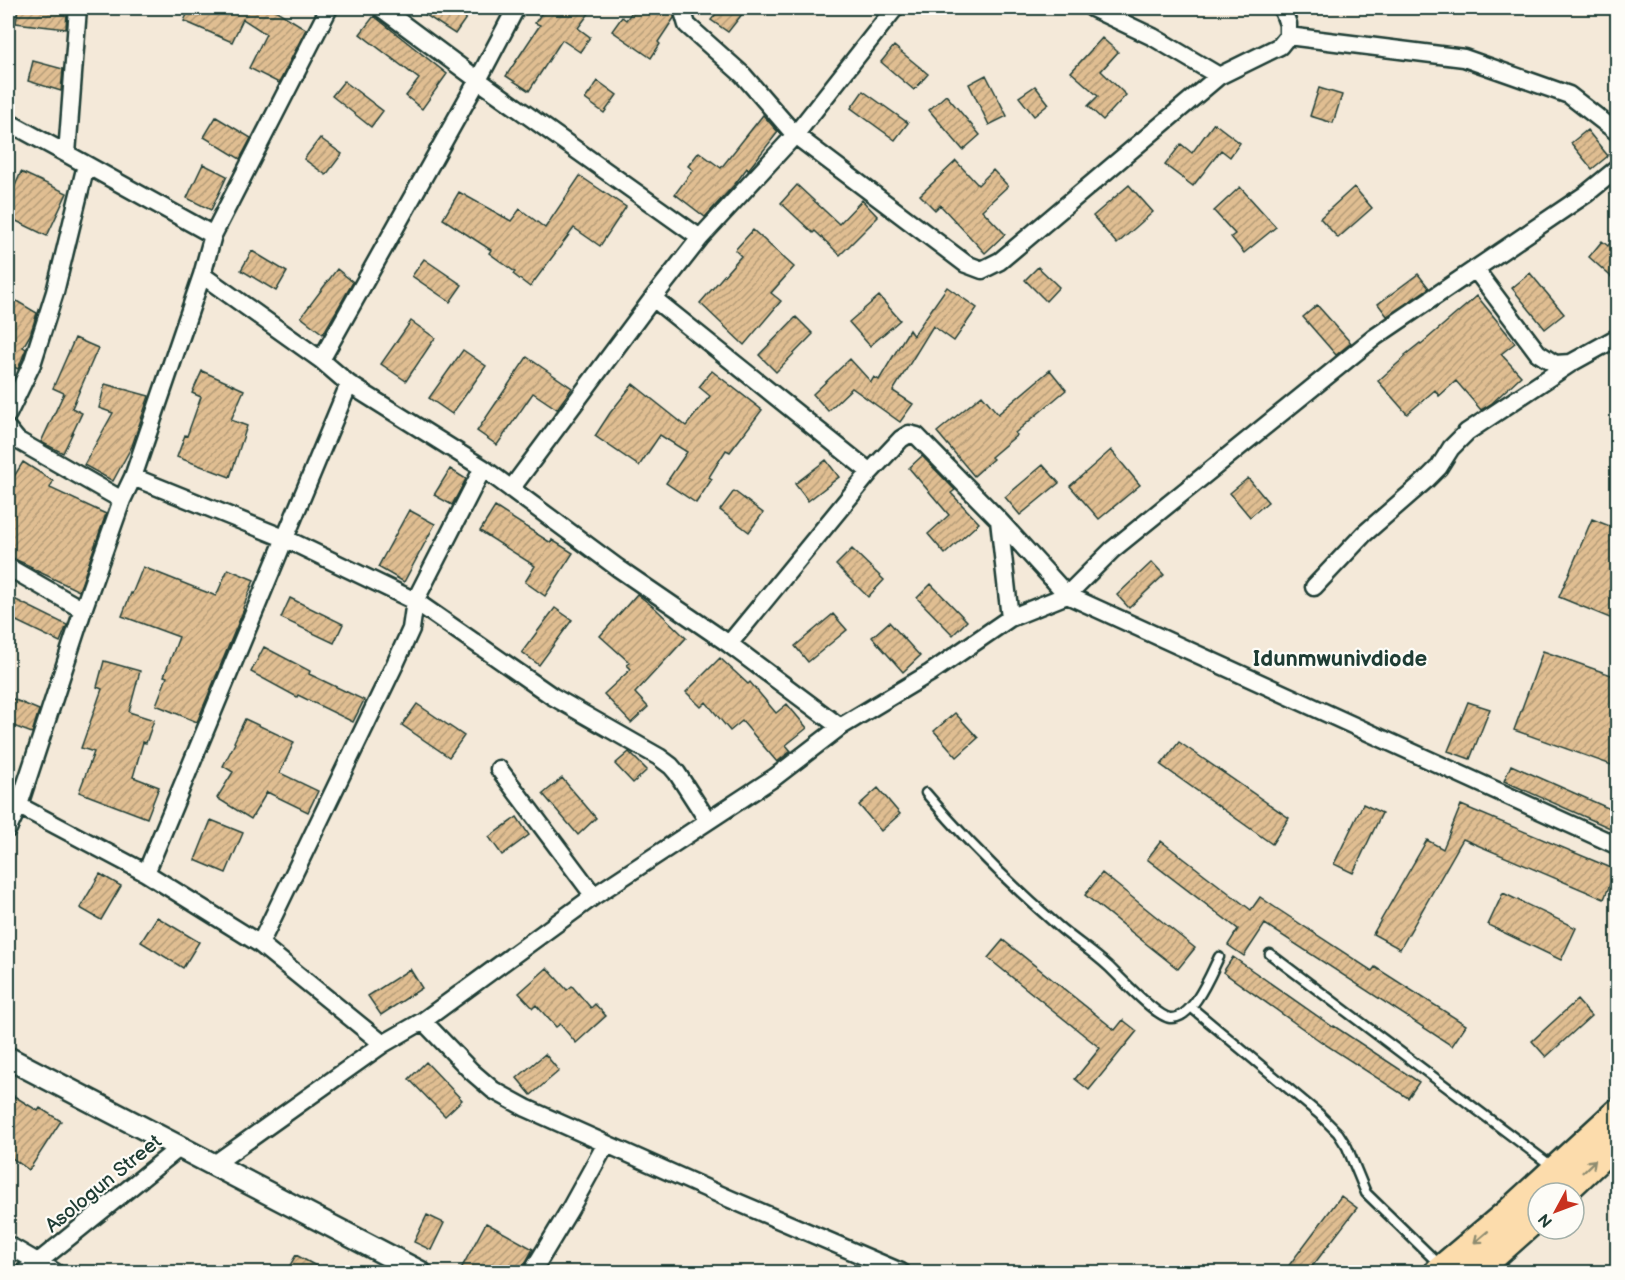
<svg xmlns="http://www.w3.org/2000/svg" width="1625" height="1280" viewBox="0 0 1625 1280" font-family="'Balsamiq Sans',sans-serif">
<style>
.building{fill:url(#building-hatch);stroke:#1f3d34;stroke-width:1.5}
.lines{fill:none;stroke-linecap:round;stroke-linejoin:round}
.service-casing{stroke:#1f3d34;stroke-width:13}
.minor-casing{stroke:#1f3d34;stroke-width:21}
.tertiary-casing{stroke:#1f3d34;stroke-width:26}
.trunk-casing{stroke:#1f3d34;stroke-width:33}
.service{stroke:#fdfcf7;stroke-width:8}
.minor{stroke:#fdfcf7;stroke-width:16}
.tertiary{stroke:#fdfcf7;stroke-width:21}
.trunk{stroke:#fcdcac;stroke-width:28}
.oneway{stroke:#8e8c70}
.labels{text-anchor:middle;stroke-width:4.5;stroke-linejoin:round;paint-order:stroke}
.street-label{font-size:20px;fill:#1f3d34;stroke:#fdfcf7}
.quarter-label{font-size:22px;font-weight:bold;fill:#1f3d34;stroke:#fdfcf7}
</style>
<defs>
<pattern id="building-hatch" width="6" height="6" patternUnits="userSpaceOnUse" patternTransform="scale(1.5)"><rect width="6" height="6" fill="#e0be92"/><path d="M-1 1l2-2M0 6l6-6M5 7l2-2" fill="none" stroke="#b59c78"/></pattern>
</defs>
<rect width="100%" height="100%" fill="#f4e9d9"/>
<filter id="ink" filterUnits="userSpaceOnUse"><feTurbulence type="fractalNoise" baseFrequency=".0167" numOctaves="2"/><feDisplacementMap in="SourceGraphic" scale="12" xChannelSelector="R" yChannelSelector="G"/><feConvolveMatrix kernelMatrix="1 2 1 2 8 2 1 2 1" color-interpolation-filters="sRGB"/></filter>
<g filter="url(#ink)">
<!-- building -->
<path class="building" d="M18,8h32l17,2 -1,19 -50,-6z
M190,8h82l34,21 -27,54 -30,-15 17,-34 -23,-15 -11,23 -48,-21z
M415,8h58l-18,26z
M545,8h48l-15,20 12,9 -10,15 -18,-12 -33,51 -23,-15 34,-51 -5,-2z
M635,8h35l4,3v7l-16,24 2,2 -9,14 -39,-27 10,-14 4,3z
M721,8h26l-19,24 -17,-12z
M374,16l73,58 -25,35 -16,-13 13,-17 -59,-45z
M1102,38l16,14 -17,19 25,24 -23,25 -15,-14 10,-10 -27,-24z
M894,46l34,28 -14,16 -33,-28z
M33,61l30,8 -2,22 -33,-10z
M986,75l21,41 -18,9 -20,-41z
M344,81l39,30 -12,16 -39,-31z
M598,81l19,14 -13,18 -19,-14z
M1035,86l14,18 -15,12 -15,-19z
M1319,88l23,7 -9,28 -23,-7z
M863,91l45,32 -13,17 -44,-32z
M946,95l34,40 -17,15 -34,-40z
M763,115l15,17 -30,38 -1,-2 -12,16 -30,33 -30,-23 18,-24 -5,-4 11,-14 22,16z
M216,117l35,21 -11,21 -36,-22z
M1214,123l26,20 -10,14 -9,-7 -28,36 -28,-21 16,-21 11,9z
M1587,130l21,26 -16,13 -21,-26z
M320,138l22,16 -16,21 -22,-16z
M956,161l22,24 15,-15 15,16 -26,24 23,24 -20,19 -45,-48 -5,5 -15,-15z
M203,164l24,12 -16,34 -24,-12z
M21,172l46,21 -20,43 -39,-19v-15z
M580,176l46,31 -26,39 -26,-18 -44,59 -17,-13 2,-2 -26,-19 2,-3 -48,-31 16,-27 52,29 9,-12 25,19z
M797,185l42,39 23,-24 16,17 -38,38 -25,-24 -2,2 -32,-30z
M1129,185l24,27 -36,32 -24,-28z
M1240,187l36,40 -32,26 -13,-16 4,-3 -21,-23z
M1354,187l18,21 -34,30 -18,-20z
M753,230l41,37 -23,26 10,8 -37,44 -44,-42 41,-47 -6,-6z
M1617,232v50l-28,-25 13,-16 6,5z
M252,251l35,21 -11,19 -35,-21z
M424,259l38,26 -12,17 -38,-26z
M1038,267l21,20 -13,14 -21,-21z
M337,269l16,13 -30,52 -22,-17z
M1530,273l34,41 -19,15 -33,-41z
M1418,274l11,14 -42,28 -9,-12z
M947,287l30,21 -23,33 -21,-15 -40,65 20,13 -13,18 -48,-34 -24,23 -15,-17 37,-35 21,23 3,-5 5,3 30,-50 4,6z
M8,296l29,17 -7,22 -7,12 3,2 -8,20 -10,-5z
M879,296l21,24 -30,26 -21,-24z
M1477,296l38,47 -14,11 20,22 -30,28 -10,6 -25,-29 -17,15 -4,-6 -28,24 -29,-33 28,-25 -1,-1 15,-12 1,1z
M1317,305l34,38 -15,12 -33,-38z
M796,317l17,17 -37,38 -17,-17z
M411,321l24,17 -29,43 -25,-17z
M75,338l23,10 -26,60 10,5 -19,40 -22,-11 23,-49 -11,-5z
M463,350l23,16 -34,48 -23,-16z
M527,357l45,31 -15,21 -24,-16 -36,52 -20,-14z
M1050,370l16,20 -51,43 2,2 -26,22 2,2 -19,17 -37,-44 45,-37 16,19z
M202,371l42,19 -13,30 16,6 -17,51 -53,-20 8,-22 2,1 14,-39 -9,-4z
M712,371l50,39 -32,42 -4,-2 -17,27 3,2 -16,24 -30,-20 21,-31 -27,-17 -21,31 -44,-30 15,-23 23,-29 53,42 24,-30 -11,-9z
M105,384l44,12 -17,50 -19,35 -29,-16 29,-52 -14,-5z
M1111,450l29,35 -41,34 -29,-33z
M922,456l33,34 -4,3 28,30 -34,31 -17,-20 21,-19 -40,-47z
M826,460l13,17 -31,24 -13,-17z
M23,462l30,19 -3,7 56,26 -27,77 -48,-23 1,-1 -24,-11v-70z
M1043,465l16,18 -39,32 -15,-18z
M450,469l16,10 -14,26 -18,-10z
M1248,478l20,24 -18,15 -20,-24z
M734,491l29,22 -14,19 -29,-22z
M495,507l56,36 1,-3 21,13 -28,43 -20,-14 10,-16 -55,-35z
M409,510l26,14 -31,58 -26,-15z
M1592,519l25,10v92l-58,-24z
M852,549l32,31 -16,17 -32,-32z
M1152,562l12,13 -35,33 -12,-13z
M143,567l73,29 12,-27 26,11 -11,28 1,1 -47,113 -41,-17 11,-28 -3,-1 15,-39 -57,-21 9,-23 1,1z
M931,584l36,37 -14,14 -36,-37z
M637,594l19,15 30,29 -51,55 13,14 -17,16 -27,-29 27,-25 -4,-4 3,-2 -30,-27z
M8,596l59,29 -7,17 -52,-25z
M290,598l53,26 -9,19 -53,-25z
M555,608l17,12 -33,45 -17,-13z
M833,614l14,16 -39,32 -13,-16z
M889,622l31,34 -17,16 -31,-35z
M264,647l46,24 -1,3 55,26 -11,22 -55,-27 -1,2 -46,-25z
M1543,651l74,26v90l-103,-37z
M720,658l28,26 2,-2 26,31 11,-9 20,24 -21,17 5,6 -14,11 -35,-41 -12,10 -24,-29 -5,5 -15,-15z
M104,661l36,10 -11,41 25,8 -8,23 -3,-1 -10,35 26,10 -12,31 -68,-26 15,-40 -13,-4 21,-59 -5,-2z
M8,697l31,13 -7,23 -24,-9z
M1468,702l22,7 -20,50 -22,-8z
M417,704l47,32 -15,21 -47,-32z
M955,713l23,25 -21,19 -23,-26z
M245,719l49,23 -14,31 38,18 -10,21 -41,-20 -16,27 -34,-21 16,-26 -10,-6 12,-23 -1,-1z
M1179,742l110,76 -17,26 -111,-79z
M629,752l18,18 -14,13 -18,-19z
M1511,765l106,47v19l-113,-50z
M562,778l34,40 -18,17 -35,-41z
M878,788l22,26 -19,17 -22,-26z
M1363,804l19,9 -29,60 -19,-9z
M1461,805l155,65 -12,29 -141,-60 -63,110 -27,-15 54,-94 16,9z
M517,817l12,18 -27,20 -13,-18z
M211,820l32,13 -17,40 -31,-13z
M1161,841l90,69 9,-13 16,11 96,63 3,-4 91,58 -14,21 -187,-122 -21,32 -16,-11 10,-16 -91,-70z
M1102,873l93,75 -17,21 -93,-74z
M100,874l21,12 -20,34 -21,-12z
M1503,893l73,35 -15,32 -73,-35z
M157,917l42,25 -16,26 -42,-26z
M1003,940l112,90 8,-10 14,11 -48,59 -14,-11 25,-31 -112,-90z
M1233,957l100,70 1,-1 85,56 -11,16 -85,-55 -100,-71z
M547,968l20,22 5,-4 19,22 4,-4 11,12 -30,27 -16,-19 -4,3 -20,-22 -3,3 -14,-15z
M410,969l12,19 -41,27 -13,-19z
M1577,1000l14,16 -45,41 -14,-16z
M545,1054l14,17 -28,24 -14,-17z
M426,1062l36,38 -17,16 -36,-37z
M14,1096l24,15 2,-3 21,13 -32,49 -21,-15v-49z
M1341,1196l16,12 -49,64h-24z
M427,1215l17,8 -13,27 -17,-8z
M486,1223l47,26 -10,18 -1,5h-54l-7,-3z
M296,1255l31,17h-41z"/>
<g class="lines">
<defs>
<path id="service" d="M926,793c40,48 85,92 132,133 16,14 34,25 50,40 12,11 47,50 62,52 23,2 41,-45 49,-61
M1270,954l283,213
M1192,1008l127,106 19,19 9,14 19,46 75,73"/>
<path id="minor" d="M381,8l97,72 222,158
M687,8l-3,7 3,10 56,50 52,60 171,129 16,6 18,-9 219,-185 61,-30 8,-10v-12l-6,-16
M1092,8l61,29 66,39
M1288,36l176,22 105,37 49,38
M8,122l59,32 146,81
M67,154l11,-146
M1475,269l63,84 17,11 16,-1 47,-26
M202,275l119,85 28,24 134,84 135,100 111,76 111,83
M653,298l217,174
M321,360l157,-280 38,-72
M8,414l24,-50 23,-72 31,-127
M8,429l9,11 105,60
M133,477l151,61 131,63 137,95 107,61 12,9 6,7 31,48
M511,489l142,-191 47,-60 95,-103 100,-127
M999,520l11,98
M8,567l75,43
M1314,587l50,-53 62,-54 13,-13 12,-19 16,-16 104,-69
M729,644l141,-172 31,-33 8,-5 8,2 82,84 68,75 551,251
M499,769l95,127
M8,800l138,73 114,71 123,100
M8,829l11,-24 64,-195 39,-110 11,-23 69,-202 11,-40 116,-227
M146,873l203,-489
M260,944l136,-282 15,-33 4,-28 68,-133
M423,1021l48,50 22,19 33,18 204,91 171,73
M213,1165l170,-121 40,-23 171,-125 181,-119 65,-50 90,-54 80,-55 57,-23 45,-45 263,-213 211,-143 32,-26
M8,1245l47,27
M24,1272l13,-9 142,-115
M532,1272l38,-63 36,-65"/>
<path id="tertiary" d="M8,1058l412,214"/>
<path id="trunk" d="M1561,1193l49,-46
M1439,1272l69,-58 110,-101
M1474,1272l64,-57"/>
</defs>
<!-- service casing -->
<use href="#service" class="service-casing"/>
<!-- minor casing -->
<use href="#minor" class="minor-casing"/>
<!-- tertiary casing -->
<use href="#tertiary" class="tertiary-casing"/>
<!-- trunk casing -->
<use href="#trunk" class="trunk-casing"/>
<!-- service -->
<use href="#service" class="service"/>
<!-- minor -->
<use href="#minor" class="minor"/>
<!-- tertiary -->
<use href="#tertiary" class="tertiary"/>
<!-- trunk -->
<use href="#trunk" class="trunk"/>
</g>
<!-- one-way arrows -->
<defs><path id="oneway-shaft" d="M-6 0H5M1.5-3L5.5 0L1.5 3" fill="none" stroke-width="1.6" stroke-linecap="round" stroke-linejoin="round" transform="scale(1.5)"/></defs>
<g class="oneway">
<use href="#oneway-shaft" transform="translate(1589 1166) rotate(-44)"/>
<use href="#oneway-shaft" transform="translate(1481 1237) rotate(140)"/>
</g>
</g>
<g class="labels">
<!-- street labels -->
<g class="street-label">
<text transform="translate(103 1183) rotate(-39)" y="7">Asologun Street</text>
</g>
<!-- quarter labels -->
<g class="quarter-label">
<text x="1340" y="666">Idunmwunivdiode</text>
</g>
</g>
<!-- margin -->
<rect width="1625" height="1280" fill="none" stroke="#fdfcf7" stroke-width="30"/>
<rect x="15" y="15" width="1595" height="1250" fill="none" stroke="#1f3d34" stroke-width="2" filter="url(#ink)"/>
<!-- north arrow -->
<g transform="translate(1556 1211) rotate(229)"><circle r="28" fill="#fdfcf7" stroke="#a4b0a9" stroke-width="1.5"/>
<path d="M0-4.5L10 22L0 15L-10 22Z" fill="#c8321e"/>
<text y="-9" font-size="16" font-weight="bold" text-anchor="middle" fill="#1f3d34">N</text>
</g>
</svg>
